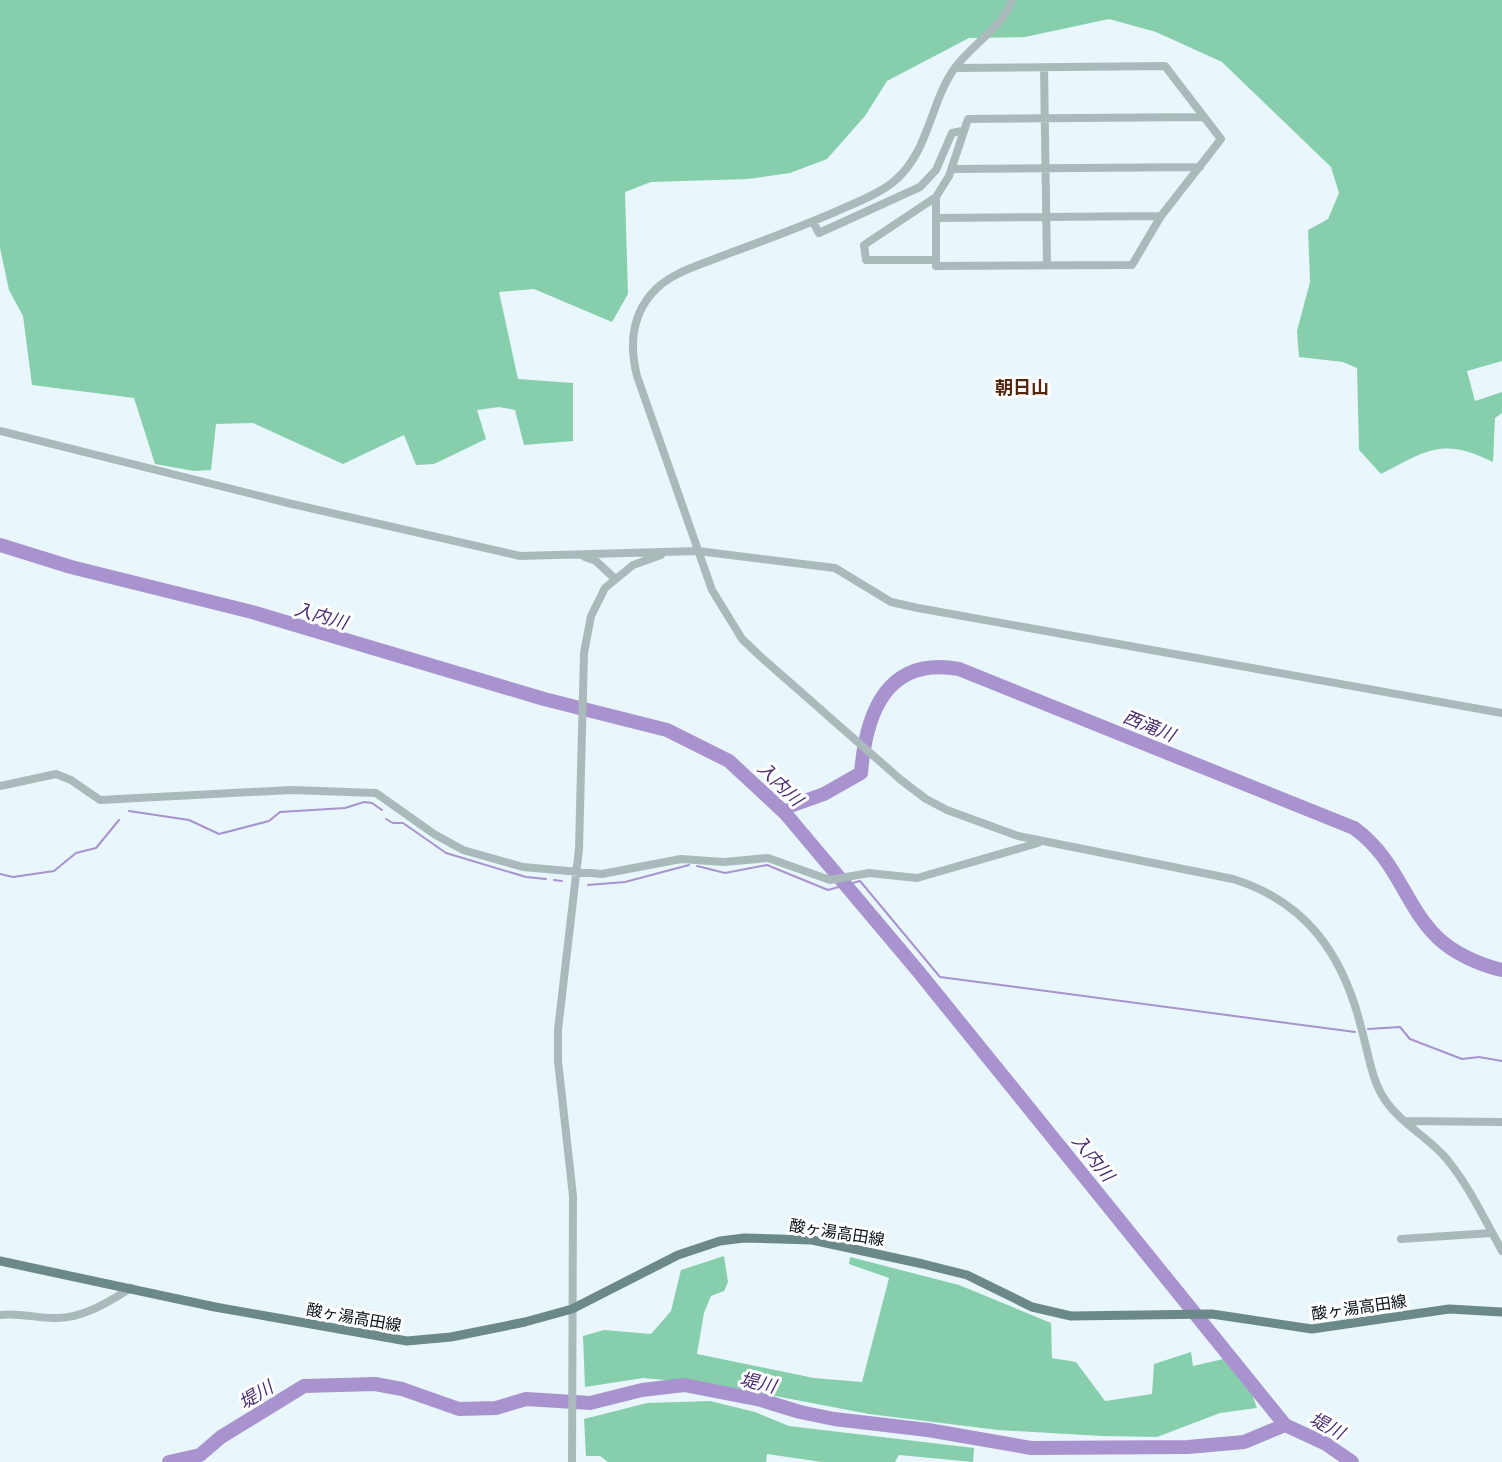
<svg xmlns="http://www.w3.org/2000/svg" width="1502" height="1462" viewBox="0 0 1502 1462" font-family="Overpass,'Noto Sans JP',sans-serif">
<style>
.forest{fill:#87cfac}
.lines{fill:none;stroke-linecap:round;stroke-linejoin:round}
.stream{stroke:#a893cf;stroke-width:2}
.river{stroke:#a893cf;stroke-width:14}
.minor{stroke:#aababa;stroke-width:8}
.major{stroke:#6c8989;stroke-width:9}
.labels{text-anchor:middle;stroke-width:6;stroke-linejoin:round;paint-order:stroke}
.street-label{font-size:16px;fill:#040d13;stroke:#fff}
.neighbourhood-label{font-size:18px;font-weight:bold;fill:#55250d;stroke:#fff}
.water-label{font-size:18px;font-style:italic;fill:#4a2c73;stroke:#fff}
</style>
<rect width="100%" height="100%" fill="#e9f6fc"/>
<!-- forest -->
<path class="forest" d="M0,0h1502v361l-35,10 8,30 27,-9v21l-7,5 -2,44c-50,-25 -66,-12 -112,12l-22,-24 -2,-82 -14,-6 -44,-5 -2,-26 13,-49 -2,-52 20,-11 11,-26 -8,-26 -109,-105 -66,-30 -47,-13 -84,18 -56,1 -82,43 -22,35 -38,43 -37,14 -42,6 -97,3 -26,10 3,102 -16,28 -78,-33 -35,3 19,87 55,4v58l-49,4 -9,-35 -16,-3 -22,3 9,29 -52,25 -18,1 -12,-30 -61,29 -90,-41 -37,1 -5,46 -17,1 -39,-7 -21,-66 -102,-13 -9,-69 -14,-26 -9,-42z
M724,1256l4,26 -4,9 -13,5 -7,17 -7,41 117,24 48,4 27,-104 -40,-14 1,-7 109,28 92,38 1,35 24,4 29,39 47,-7 2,-30 37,-12 2,14 30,-7 30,37 4,12 -37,5 -63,24 -55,-1 -104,-6 -129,-16 -151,-29 -75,-7 -58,9 -2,-51 21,-6 47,4 20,-23 10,-41z
M710,1401l45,11 34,14 185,22 -1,14 -74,-7 -4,7h-73l-55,-8 -1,8h-158l-8,-6h-14l-2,-37 63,-16z"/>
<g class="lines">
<!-- stream -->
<path class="stream" d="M129,811l60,9 30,14 50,-13 11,-9 65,-4 19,-6 8,1 10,7
M386,819l7,4h10l43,30 80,24 20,2
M697,866l28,7 42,-8 61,25 32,-9 80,96 415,55
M0,874l13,3 41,-6 22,-18 20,-5 23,-28
M554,880l8,1
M588,885l37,-3 64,-17
M1368,1029l32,-2 10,12 52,20 17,-2 23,4"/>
<!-- river -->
<path class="river" d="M0,545l71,22 181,45 292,87 123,31 62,31 56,52 133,158 367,454
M793,805l31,-11 37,-21c5,-61 26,-117 98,-104l395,159c44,32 49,75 83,109 16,16 43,28 65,33
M169,1462l31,-7 21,-18 83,-51 71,-2 27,5 57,20 37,-1 30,-9 64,4 52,-13 42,-5 77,15 39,12 34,7 94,11 103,18 157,-1 56,-5 41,-17 41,19 26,18"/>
<!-- minor -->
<path class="minor" d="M1012,0c-10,28 -41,45 -58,69 -25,36 -25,85 -62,114 -14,11 -32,18 -48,25 -40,18 -81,33 -122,48 -22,9 -48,16 -65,32 -25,24 -28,56 -20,88l75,214 30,49 19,18 140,123 25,19 21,11 71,26 215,43c74,23 110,76 128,148 7,24 10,52 24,73 16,23 42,37 60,57 23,27 40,63 57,94
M1044,68l3,197
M952,169l248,-2
M936,197v69l196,-1 29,-49 60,-77 -56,-73 -210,2
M936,218l225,-2
M813,222l6,11 101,-46 16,-17 16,-37 10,-2
M935,260h-69l-2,-15 72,-48 13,-21 19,-57 236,-2
M0,431l292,73 228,52 178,-5 137,17 56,34 27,6 584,105
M585,557l11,4 18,17
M0,786l56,-12 15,6 29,20 191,-10 85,3 58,41 29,16 60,17 79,7 79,-15 43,3 44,-4 62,22 39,-7 48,5 121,-35
M1405,1121l97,1
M1401,1239l90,-6
M0,1315c20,-3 37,4 57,3 27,0 51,-16 74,-30
M572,1462l1,-266 -15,-135v-31l21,-181 5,-196 7,-37 14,-28 28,-23 28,-10"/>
<!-- major -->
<path class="major" d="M0,1261l215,46 192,34 44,-4 74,-15 47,-13 106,-54 42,-14 24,-3 68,2 111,24 44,11 65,32 39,9 141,-2 100,15 137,-20 53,3"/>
</g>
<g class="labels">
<!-- street labels -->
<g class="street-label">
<text transform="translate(837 1232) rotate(9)" y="6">酸ヶ湯高田線</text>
<text transform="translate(1359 1307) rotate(-8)" y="6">酸ヶ湯高田線</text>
<text transform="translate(354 1317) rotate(10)" y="6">酸ヶ湯高田線</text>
</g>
<!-- neighbourhood labels -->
<g class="neighbourhood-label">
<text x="1022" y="394">朝日山</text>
</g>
<!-- water labels -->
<g class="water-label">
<text transform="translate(321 616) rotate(16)" y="6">入内川</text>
<text transform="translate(1149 726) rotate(22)" y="6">西滝川</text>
<text transform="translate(780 784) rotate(44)" y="6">入内川</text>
<text transform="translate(1093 1158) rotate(51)" y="6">入内川</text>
<text transform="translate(758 1383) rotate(13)" y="6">堤川</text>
<text transform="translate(256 1395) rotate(-31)" y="6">堤川</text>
<text transform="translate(1327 1426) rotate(28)" y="6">堤川</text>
</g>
</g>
</svg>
